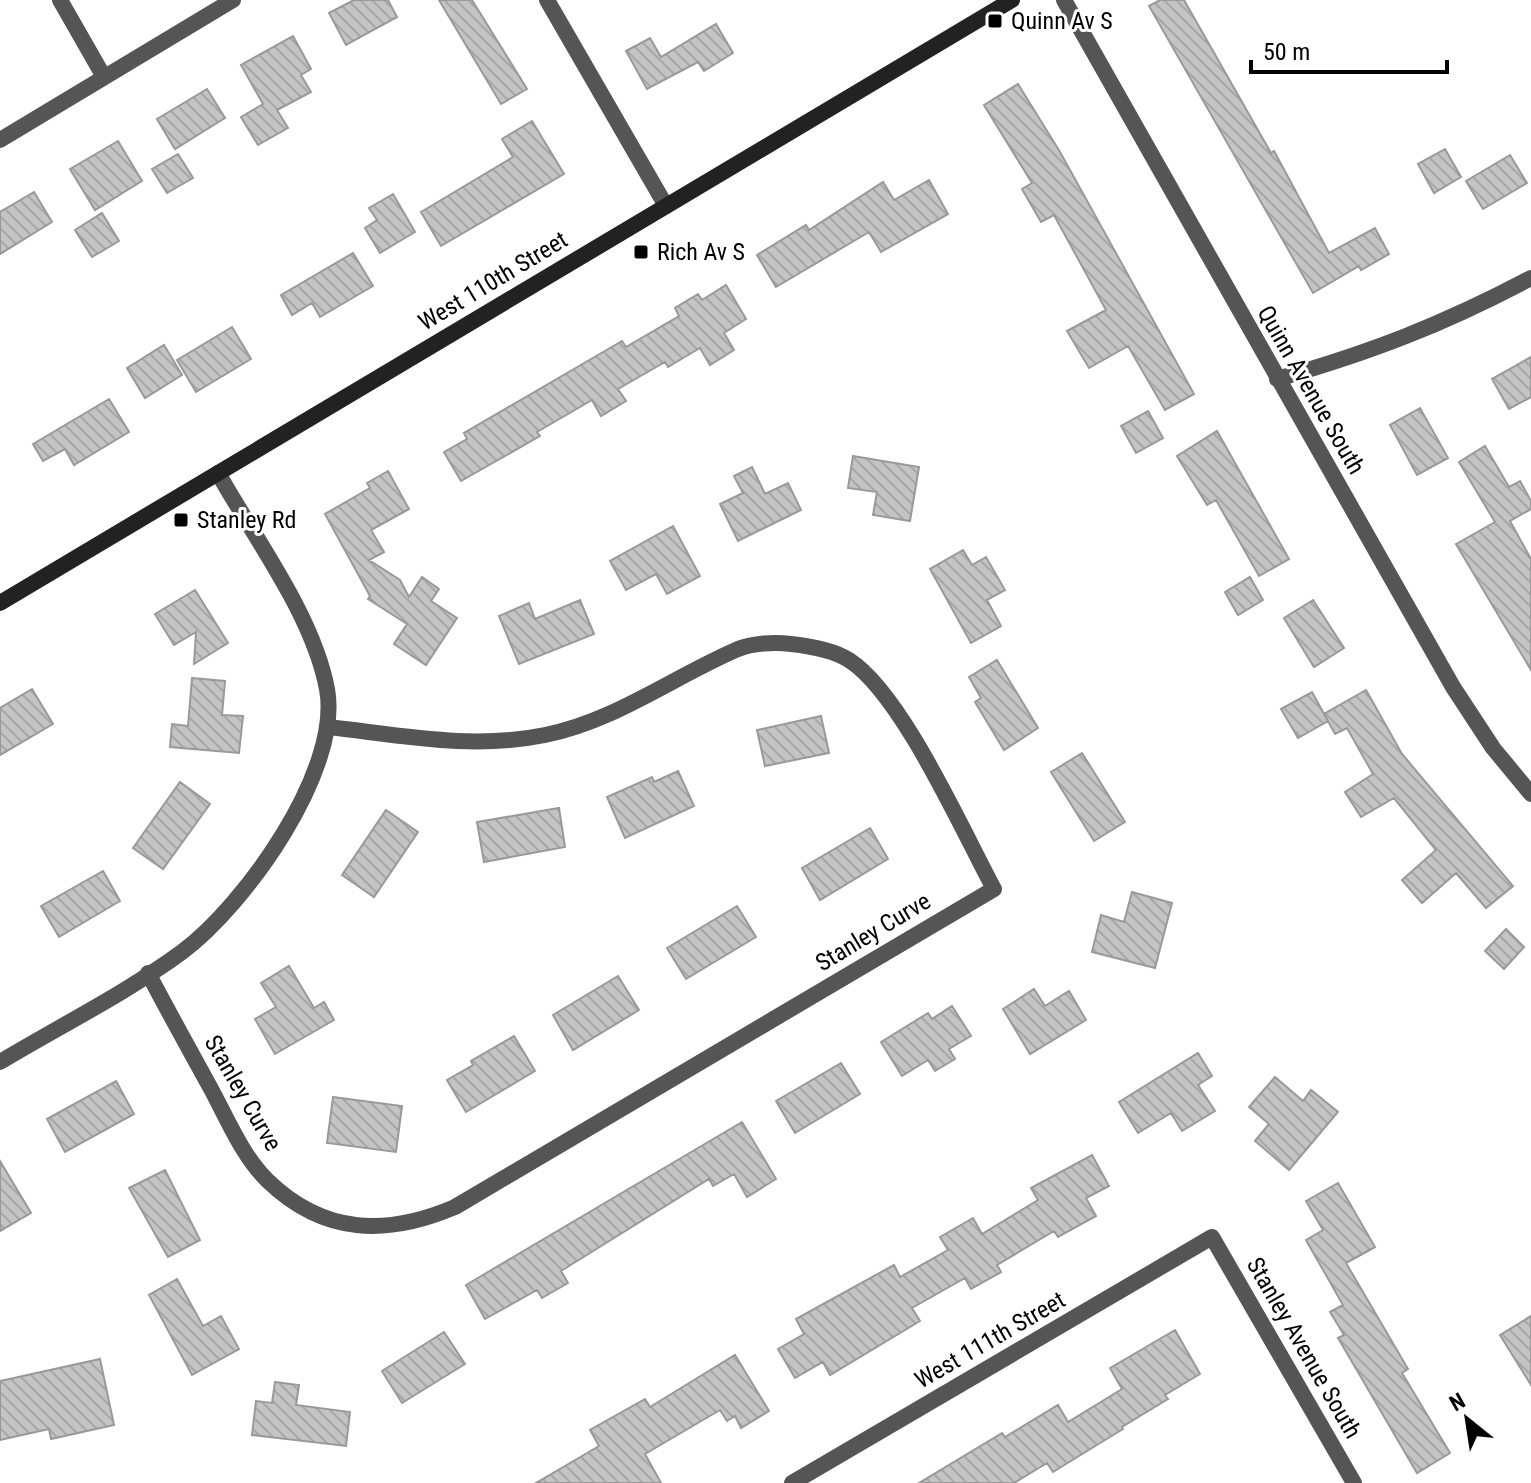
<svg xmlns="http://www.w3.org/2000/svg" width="1531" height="1483" viewBox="0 0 1531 1483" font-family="'Roboto Condensed',sans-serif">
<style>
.building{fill:url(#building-back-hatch);stroke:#999;stroke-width:2}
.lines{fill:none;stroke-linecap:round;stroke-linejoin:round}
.street{stroke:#555;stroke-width:16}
.secondary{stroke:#222;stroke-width:16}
.poi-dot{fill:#000;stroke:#fff;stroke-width:3}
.labels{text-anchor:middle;stroke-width:6;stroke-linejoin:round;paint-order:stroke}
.poi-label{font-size:24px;fill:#000;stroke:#fff;text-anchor:start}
.street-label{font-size:24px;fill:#000;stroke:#fff}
</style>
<defs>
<pattern id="building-back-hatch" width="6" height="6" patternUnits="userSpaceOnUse" patternTransform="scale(2)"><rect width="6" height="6" fill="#c4c4c4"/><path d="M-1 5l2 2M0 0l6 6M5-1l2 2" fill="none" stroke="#a7a7a7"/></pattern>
</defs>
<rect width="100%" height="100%" fill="#fff"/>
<!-- building -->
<path class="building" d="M354,0h34l9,17 -51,28 -17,-32z
M439,0h33l55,89 -26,15z
M1160,0h24l87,153 3,-2 55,102 46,-25 14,26 -28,16 -2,-4 -46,27 -164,-287z
M716,24l17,29 -29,18 -6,-9 -51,27 -21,-38 24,-13 11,19z
M293,36l18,33 -10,6 10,17 -34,18 11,18 -30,17 -17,-28 22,-13 -22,-39z
M1018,84l42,68 134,242 -29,16 -37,-64 -39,22 -22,-37 39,-21 -52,-95 -13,7 -19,-33 10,-6 -48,-78z
M207,89l18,29 -50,31 -18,-30z
M532,121l32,53 -123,72 -20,-34 92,-55 -11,-18z
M118,141l24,40 -47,29 -25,-41z
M1445,149l16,28 -27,16 -16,-29z
M178,154l15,24 -26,15 -15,-24z
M1510,155l17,28 -44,26 -17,-28z
M929,180l19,34 -67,38 -12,-20 -93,55 -19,-32 49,-30 3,5 74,-48 11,18z
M34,192l18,30 -52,32v-42z
M393,194l22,38 -35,21 -15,-25 12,-8 -8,-12z
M102,213l17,28 -27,16 -17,-27z
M353,253l20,33 -53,31 -8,-14 -20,12 -11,-20z
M726,285l20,34 -22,14 10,17 -24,15 -10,-17 -32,19 -3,-5 -47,27 8,12 -25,15 -9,-16 -55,32 3,4 -79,45 -17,-29 23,-13 -3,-6 158,-92 4,6 53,-31 -4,-8 23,-14 4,6z
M232,327l19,32 -55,33 -19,-32z
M164,345l18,30 -37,23 -18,-30z
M1531,357v40l-22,12 -17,-30z
M109,399l20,33 -55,33 -9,-16 -22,12 -10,-17z
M1420,408l28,50 -31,17 -27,-50z
M1148,411l15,27 -27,15 -15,-27z
M1217,431l72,128 -30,17 -43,-76 -9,5 -30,-49z
M1485,446l24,41 11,-6 11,20v8l-21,12 21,38v111l-75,-126 39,-22 -36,-60z
M853,456l66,11 -9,54 -37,-6 4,-23 -29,-4z
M752,467l13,27 23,-11 13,27 -63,31 -18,-37 23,-11 -9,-17z
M388,471l21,38 -38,21 13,22 -15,8 31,20 9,17 13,-20 17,12 -8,12 26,17 -31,47 -32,-21 13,-20 -39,-25 2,-3 -45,-82 45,-26 -3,-5z
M673,526l27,50 -33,18 -11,-20 -30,16 -16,-29z
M963,550l9,15 14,-8 19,33 -18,10 14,26 -30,17 -41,-74z
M1250,577l13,23 -25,15 -13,-23z
M195,590l33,53 -34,21 2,-32 -22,13 -19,-31z
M580,600l14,34 -75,30 -20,-48 30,-13 6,16z
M1313,600l31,48 -30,19 -30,-49z
M997,660l41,68 -34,22 -29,-48 6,-4 -12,-21z
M192,678l33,3 -3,34 21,1 -4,37 -69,-6 2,-23 16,2z
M32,689l21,35 -53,31v-47z
M1366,690l36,64 111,132 -27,22 -30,-35 -34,30 -20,-23 34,-30 -42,-52 -33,19 -16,-25 28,-18 -26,-46 -12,6 -11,-20z
M1312,692l16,29 -30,17 -17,-29z
M821,716l8,37 -64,13 -8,-36z
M1082,753l43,69 -31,19 -43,-69z
M678,771l16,35 -69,32 -18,-41 45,-20 2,5z
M180,782l30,22 -47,65 -30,-21z
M559,808l6,39 -81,15 -7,-40z
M386,810l32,22 -44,65 -32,-22z
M870,828l18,31 -68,41 -18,-32z
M103,871l17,30 -61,36 -18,-31z
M1132,892l40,11 -17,65 -63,-16 9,-37 23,7z
M737,906l19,31 -70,42 -19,-31z
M1506,929l18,18 -20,22 -19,-18z
M289,966l25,42 10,-6 10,18 -59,34 -20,-35 21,-12 -15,-24z
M618,976l21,34 -66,40 -20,-35z
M1034,989l11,17 24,-15 17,29 -56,34 -27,-45z
M952,1006l19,30 -22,13 6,10 -20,12 -7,-11 -26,16 -21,-34 47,-29 4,6z
M514,1036l21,35 -69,41 -19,-32 26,-15 -2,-4z
M1198,1053l14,23 -14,9 17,26 -33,20 -11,-18 -33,20 -19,-31z
M841,1063l19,31 -65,39 -19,-32z
M1275,1077l28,24 8,-11 27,22 -49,58 -34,-29 14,-17 -20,-17z
M116,1081l18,33 -69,38 -18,-33z
M333,1097l69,9 -6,46 -69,-9z
M742,1122l34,57 -29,18 -13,-23 -21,12 -4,-7 -148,92 7,12 -26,15 -5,-8 -52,29 -19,-34z
M1092,1155l17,31 -23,12 10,18 -38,21 -4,-6 -57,34 4,7 -30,17 -6,-11 -53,30 8,13 -90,54 -7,-13 -28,16 -17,-29 26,-15 -8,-15 98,-54 6,12 48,-27 -8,-13 33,-19 9,16 56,-34 -7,-12z
M0,1161l31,52 -31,18z
M165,1170l35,70 -32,17 -39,-69z
M1338,1183l37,64 -29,16 62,106 -6,4 48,80 -33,20 -79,-135 6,-3 -14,-23 13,-7 -37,-65 17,-10 -17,-29z
M177,1279l26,47 18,-10 18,33 -47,26 -43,-80z
M1531,1316v69l-31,-50z
M1175,1330l25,44 -35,21 3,4 -46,28 1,2 -70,43 -6,-9 -33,20h-95l83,-50 3,4 53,-32 10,17 54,-33 -12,-21z
M444,1332l21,32 -63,39 -20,-32z
M735,1355l34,56 -28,17 -6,-12 -8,5 -7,-11 -75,44 16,29h-125l63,-37 -9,-16 55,-31 5,8z
M100,1359l14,66 -63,14 -2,-10 -49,11v-59z
M275,1382l24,3 -3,20 54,7 -4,34 -94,-11 4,-34 16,2z"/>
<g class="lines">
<!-- street -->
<path class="street" d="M60,0l44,77
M547,0l119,206
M1064,0l389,687 40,61 38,46
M0,140l233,-140
M1277,379c95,-27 167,-55 254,-101
M148,973c20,38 41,76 62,114 17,31 32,69 58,94 56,54 119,55 187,26l539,-318c-32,-59 -92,-195 -145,-229 -16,-10 -39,-14 -58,-16 -16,-2 -38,-1 -53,5 -65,28 -123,72 -193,86 -72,15 -145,0 -217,-8
M0,1062c60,-36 126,-69 182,-110 63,-47 160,-182 145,-263 -14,-74 -72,-150 -109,-216
M792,1483l420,-246 142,246"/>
<!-- secondary -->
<path class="secondary" d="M0,603l1012,-603"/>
</g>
<!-- markers -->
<g class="poi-dot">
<rect x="987" y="13" width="16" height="16" rx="4"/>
<rect x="633" y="244" width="16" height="16" rx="4"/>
<rect x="173" y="512" width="16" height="16" rx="4"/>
</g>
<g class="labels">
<!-- poi labels -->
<g class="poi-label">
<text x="1011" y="29">Quinn Av S</text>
<text x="657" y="260">Rich Av S</text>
<text x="197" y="528">Stanley Rd</text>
</g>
<!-- street labels -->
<g class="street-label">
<text transform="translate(493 281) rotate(-31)" y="8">West 110th Street</text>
<text transform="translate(1311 390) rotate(60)" y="8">Quinn Avenue South</text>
<text transform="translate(873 932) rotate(-31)" y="8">Stanley Curve</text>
<text transform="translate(243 1093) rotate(60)" y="8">Stanley Curve</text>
<text transform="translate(990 1340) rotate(-30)" y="8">West 111th Street</text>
<text transform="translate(1304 1348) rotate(60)" y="8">Stanley Avenue South</text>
</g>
</g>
<!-- north arrow -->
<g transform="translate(1467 1419) rotate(330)" stroke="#ffffff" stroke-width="6" paint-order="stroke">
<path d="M0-6L14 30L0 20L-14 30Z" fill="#000000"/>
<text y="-12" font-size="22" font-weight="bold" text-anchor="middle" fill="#000000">N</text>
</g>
<!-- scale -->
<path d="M1251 60v12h196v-12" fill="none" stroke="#000000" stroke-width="4"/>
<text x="1263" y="60" font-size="24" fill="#000000" stroke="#ffffff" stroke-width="6" paint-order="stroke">50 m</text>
</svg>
